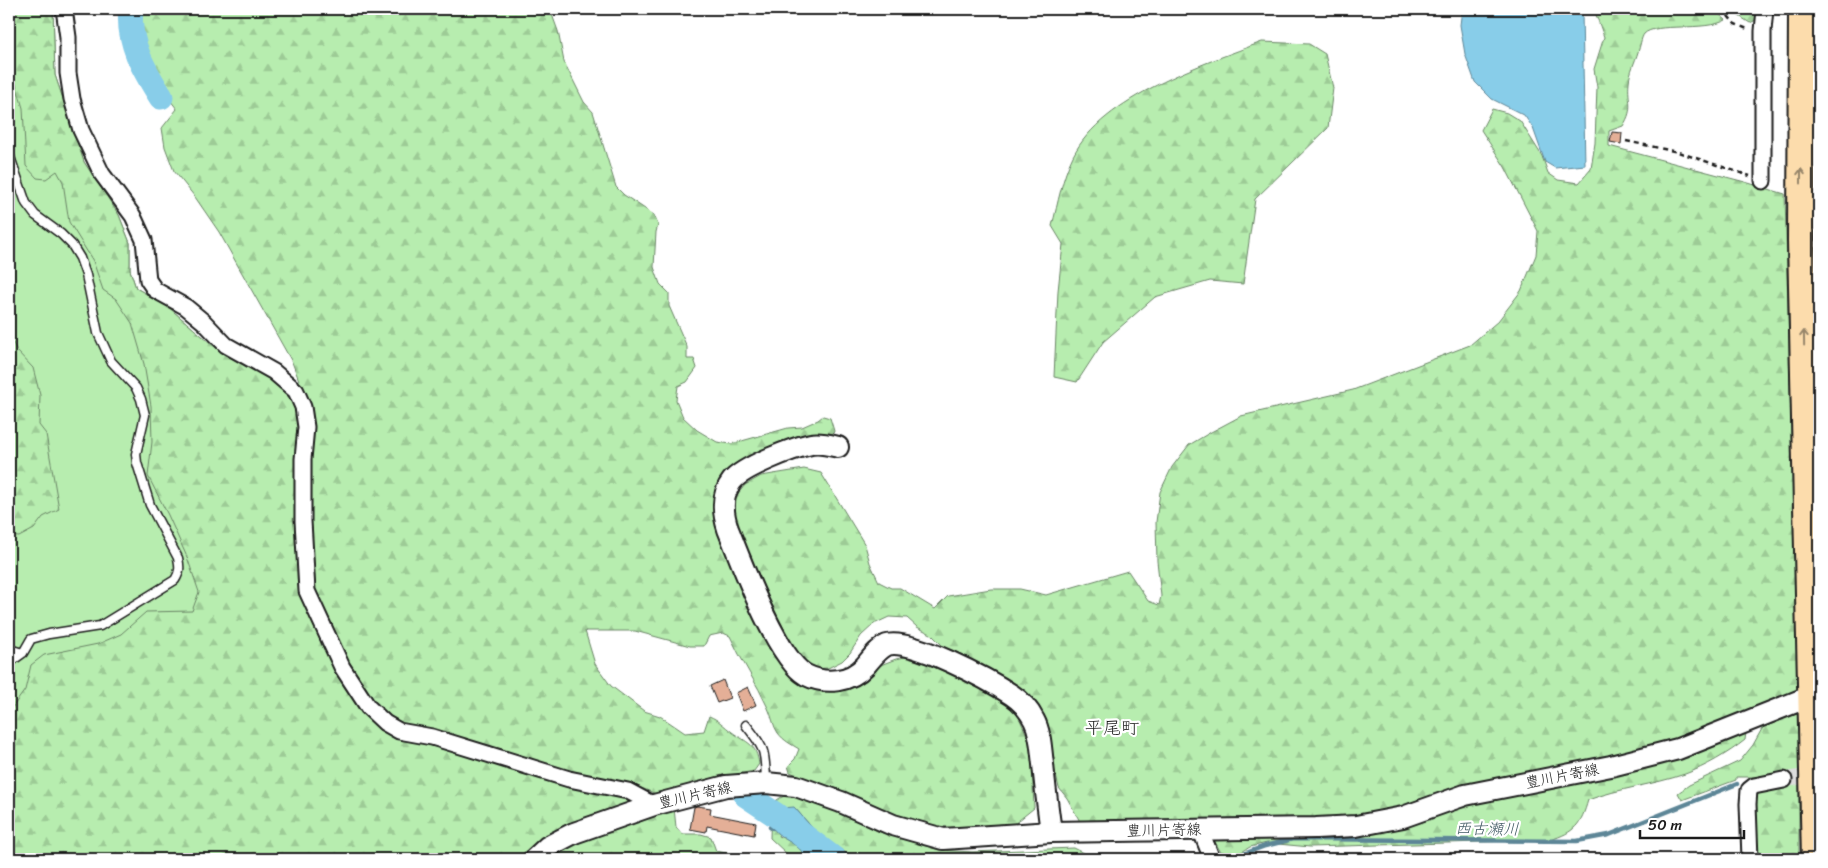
<svg xmlns="http://www.w3.org/2000/svg" width="1828" height="868" viewBox="0 0 1828 868" font-family="Sriracha,'Klee One',sans-serif">
<style>
.grass{fill:#b7edaf;stroke:#6a8466}
.forest{fill:url(#forest-firs);stroke:#6a8466}
.water{fill:#88cde9;stroke:#5d8697}
.lines{fill:none;stroke-linecap:round;stroke-linejoin:round}
.stream{stroke:#5d8697;stroke-width:4.5}
.river{stroke:#88cde9;stroke-width:25}
.building{fill:#e4af97;stroke:#1c1c1c}
.street-tunnel{stroke:#ddd;stroke-width:15;stroke-dasharray:15 8;stroke-linecap:butt}
.lane-casing{stroke:#1c1c1c;stroke-width:11}
.street-casing{stroke:#1c1c1c;stroke-width:19}
.secondary-casing{stroke:#1c1c1c;stroke-width:24}
.highway-casing{stroke:#1c1c1c;stroke-width:30}
.path{stroke:#1c1c1c;stroke-width:2.5;stroke-dasharray:5 4;stroke-linecap:butt}
.lane{stroke:#fff;stroke-width:8}
.street{stroke:#fff;stroke-width:15}
.secondary{stroke:#fff;stroke-width:20}
.highway{stroke:#fcdcac;stroke-width:26}
.oneway{stroke:#97866b}
.labels{text-anchor:middle;stroke-width:4.5;stroke-linejoin:round;paint-order:stroke}
.street-label{font-size:15px;fill:#1c1c1c;stroke:#fff}
.water-label{font-size:16px;font-style:italic;fill:#425a64;stroke:#fff}
.quarter-label{font-size:18px;fill:#1c1c1c;stroke:#fff}
</style>
<defs>
<pattern id="forest-firs" width="22" height="20" patternUnits="userSpaceOnUse" patternTransform="scale(1.25)"><rect width="22" height="20" fill="#b7edaf"/><path d="M5 1l3.5 6h-7zM16 11l3.5 6h-7z" fill="#9dcb96"/></pattern>
</defs>
<rect width="100%" height="100%" fill="#fff"/>
<filter id="ink" filterUnits="userSpaceOnUse"><feTurbulence type="fractalNoise" baseFrequency=".02" numOctaves="2"/><feDisplacementMap in="SourceGraphic" scale="10" xChannelSelector="R" yChannelSelector="G"/><feConvolveMatrix kernelMatrix="1 2 1 2 8 2 1 2 1" color-interpolation-filters="sRGB"/></filter>
<g filter="url(#ink)">
<!-- grass -->
<path class="grass" d="M9,9h44l2,66 29,87 35,53 11,28v27l6,18 31,18 55,47 52,27 18,21 6,123 -289,280z"/>
<!-- forest -->
<path class="forest" d="M9,9h44l2,66 29,87 35,53 11,28v27l6,18 31,18 55,47 52,27 18,21 6,14 2,13 -2,138 75,153 195,64 60,16v8l-103,52h-516v-147l16,-22 6,-25 13,-10 54,-11 23,-10 25,-22 46,-1 7,-19 -12,-35 -19,-42 -20,-39 4,-34 -1,-36 -7,-42 -12,-41 -16,-24 -13,-9 -10,-29 -24,-39 -6,-40 -6,-11 -11,8 -9,-1 -11,-12 -3,-58 -14,-47z
M135,9h415l8,22 6,31 20,40 9,10 23,75 8,8 30,20 4,10 -2,7 -2,35 6,17 9,9v13l18,41v12h7l3,9 -10,14 -9,4 -2,14 7,17 14,13 20,12 14,2 57,-16 14,-1 16,-7 5,-4 7,2 4,13 -3,8c-31,1 -72,7 -95,30 -5,5 -9,13 -13,19l60,174 70,22 30,-20 13,-5 13,-3 28,6 68,38 12,13 14,31 3,64 -21,17 -60,3 -35,-5 -36,-11 -92,-40 -2,-6 7,-7 4,-10c-8,-5 -15,-8 -21,-16 -5,-7 -6,-17 -10,-25 -11,-25 -27,-47 -38,-72l-7,-3 -14,3 -5,10h-14l-55,-15h-50l10,33 16,22 33,25 16,5 25,17 19,-2 5,-15c10,4 15,10 23,16 15,11 24,11 27,32l-5,7 -43,8 -45,14 -10,1 -17,-7 -13,-3h-15l-197,-54 -30,-14 -27,-32 -46,-96 -6,-192 -13,-34 -73,-130 -24,-35 -21,-26 -9,-24 -3,-19 15,-19c-27,-35 -42,-54 -42,-100z
M1594,9h119l13,11c-21,12 -71,2 -82,14 -3,4 -4,13 -6,18 -3,10 -8,19 -9,30 -2,19 6,25 -6,44l-14,5v15l136,36 40,12 13,502 -122,45 -191,42 -83,27 -47,8 -273,7 -15,-27 -8,-10 -10,-41 -33,-58 -73,-43 -12,-12 -14,-7 -10,-9 -18,-1 -15,7 -13,12 -11,17 -8,8 -14,7 -18,1 -23,-26 -53,-120 -2,-13 4,-14 9,-11 16,-9 43,-7 17,4 44,72 5,18 9,19 12,6h9l35,21 13,-13 43,-7h29l26,6 82,-24 20,30 11,4 2,-9 -4,-35 -1,-39 4,-30 12,-25 17,-22 22,-13 30,-16 112,-26 117,-45 28,-24 23,-30 15,-36 2,-24 -33,-64 -24,-37 11,-21 15,4 13,8 22,35 6,17 10,7 21,3 12,-14 4,-26 2,-56 -3,-18 10,-32z
M1728,9h34l-4,10 -8,4z
M1262,42l47,2 16,10 8,34 -5,40 -73,71 -12,85 -33,-3 -55,16 -52,45 -26,40 -23,-5 4,-86 5,-47 -11,-18c6,-23 10,-48 21,-70 30,-59 130,-92 189,-114z
M9,335l8,16 16,17 7,27 -1,30 7,9 13,75 -16,8 -9,12 -15,8 -10,-1z
M1798,712l1,60 -32,5h-31v3l-54,20 -4,-7 11,-8 51,-24 13,-16 10,-18z
M1746,732l-1,8c-16,13 -40,27 -60,34 -32,11 -65,14 -97,26 -7,25 -13,32 -38,40l-240,7 -43,-4 -17,4 -15,9 -15,-5 -7,-13 260,-36z
M1799,782v77h-43l-3,-59 5,-7z
M797,790l41,19 39,22 62,19 33,2 102,-4 10,5 5,6h-235l-38,-27 -22,-25 -16,29c11,4 24,11 28,23h-22l3,-5 -17,-16 1,-34 9,-6z
M674,808l2,19 6,7h19l10,3 5,14 39,8h-210l24,-16z"/>
<!-- water -->
<path class="water" d="M1462,9h117l3,4 3,152 -30,3 -10,-6 -12,-34 -9,-13 -32,-16 -17,-17 -10,-28 -5,-29z
M749,792l20,15v8h-9l-19,-15z
M794,807l22,25 38,27h-48c-6,-17 -24,-17 -33,-31l2,-11 7,-9z"/>
<g class="lines">
<!-- stream -->
<path class="stream" d="M770,827l3,1
M1230,859l35,-13 28,-7 284,2 32,-6 128,-51"/>
<!-- river -->
<path class="river" d="M131,9c-4,33 13,61 30,88
M746,795l30,20 58,44"/>
</g>
<!-- building -->
<path class="building" d="M1612,132l10,1 -1,11 -11,-2z
M723,680l7,18 -13,5 -7,-17z
M748,687l8,18 -13,6 -7,-18z
M697,806l14,2 -1,6 46,9 -2,12 -47,-9 -1,6 -16,-3 4,-22z"/>
<g class="lines">
<!-- street-tunnel -->
<path class="street-tunnel" d="M1784,780l35,-6"/>
<defs>
<path id="lane" d="M9,154l17,49 9,12 26,19 11,11 8,13 6,17 12,58 13,28 25,27 5,11 4,16 -9,39 1,9 13,42 28,53c2,9 2,14 -3,22l-75,46 -51,8 -18,5 -8,14 -14,10
M9,649l14,4
M746,725c20,25 19,26 20,58"/>
<path id="street" d="M64,9l4,28v36l4,26 9,31 21,44 31,42 11,24 4,40 7,10 31,17 18,15 22,23 48,27 22,19 7,16 3,20 -3,32v62l4,70 35,76 26,40 17,16 14,8 33,6 137,42 59,12 26,14
M1763,181v-150l2,-22
M1200,829l12,30
M1750,859l-2,-55 1,-14 5,-4 30,-6"/>
<path id="secondary" d="M838,447c-8,-2 -18,-5 -27,-3 -18,4 -68,23 -79,37 -11,14 -9,33 -4,48 13,33 49,130 78,146 20,10 44,7 59,-9 6,-7 13,-17 22,-21 23,-8 104,36 125,50 9,6 17,15 22,25 7,13 7,30 9,44 2,23 5,45 8,68
M534,859l13,-12 27,-14 80,-28 72,-19 40,-3 30,3 45,16 52,23 50,14 108,-7 265,-4 40,-2 47,-9 62,-22 146,-29 67,-17 123,-49"/>
<path id="highway" d="M1802,9l-1,232 14,618"/>
</defs>
<!-- lane casing -->
<use href="#lane" class="lane-casing"/>
<!-- street casing -->
<use href="#street" class="street-casing"/>
<!-- secondary casing -->
<use href="#secondary" class="secondary-casing"/>
<!-- highway casing -->
<use href="#highway" class="highway-casing"/>
<!-- path -->
<path class="path" d="M1722,9l13,15 15,6
M1626,141l52,11 72,24"/>
<!-- lane -->
<use href="#lane" class="lane"/>
<!-- street -->
<use href="#street" class="street"/>
<!-- secondary -->
<use href="#secondary" class="secondary"/>
<!-- highway -->
<use href="#highway" class="highway"/>
</g>
<!-- one-way arrows -->
<defs><path id="oneway-shaft" d="M-6 0H5M1.5-3L5.5 0L1.5 3" fill="none" stroke-width="1.6" stroke-linecap="round" stroke-linejoin="round" transform="scale(1.25)"/></defs>
<g class="oneway">
<use href="#oneway-shaft" transform="translate(1801 176) rotate(-90)"/>
<use href="#oneway-shaft" transform="translate(1804 338) rotate(-91)"/>
</g>
</g>
<g class="labels">
<!-- street labels -->
<g class="street-label">
<text transform="translate(1562 776) rotate(-11)" y="5">豊川片寄線</text>
<text transform="translate(695 795) rotate(-13)" y="5">豊川片寄線</text>
<text transform="translate(1164 830) rotate(-1)" y="5">豊川片寄線</text>
</g>
<!-- water labels -->
<g class="water-label">
<text transform="translate(1487 828) rotate(1)" y="6">西古瀬川</text>
</g>
<!-- quarter labels -->
<g class="quarter-label">
<text x="1112" y="734">平尾町</text>
</g>
</g>
<!-- margin -->
<rect width="1828" height="868" fill="none" stroke="#fff" stroke-width="30"/>
<rect x="15" y="15" width="1798" height="838" fill="none" stroke="#1c1c1c" stroke-width="2" filter="url(#ink)"/>
<!-- scale -->
<path d="M1640 830v8h104v-8" fill="none" stroke="#1c1c1c" stroke-width="2.5"/>
<text x="1648" y="830" font-size="15" fill="#1c1c1c" stroke="#ffffff" stroke-width="4" paint-order="stroke">50 m</text>
</svg>
